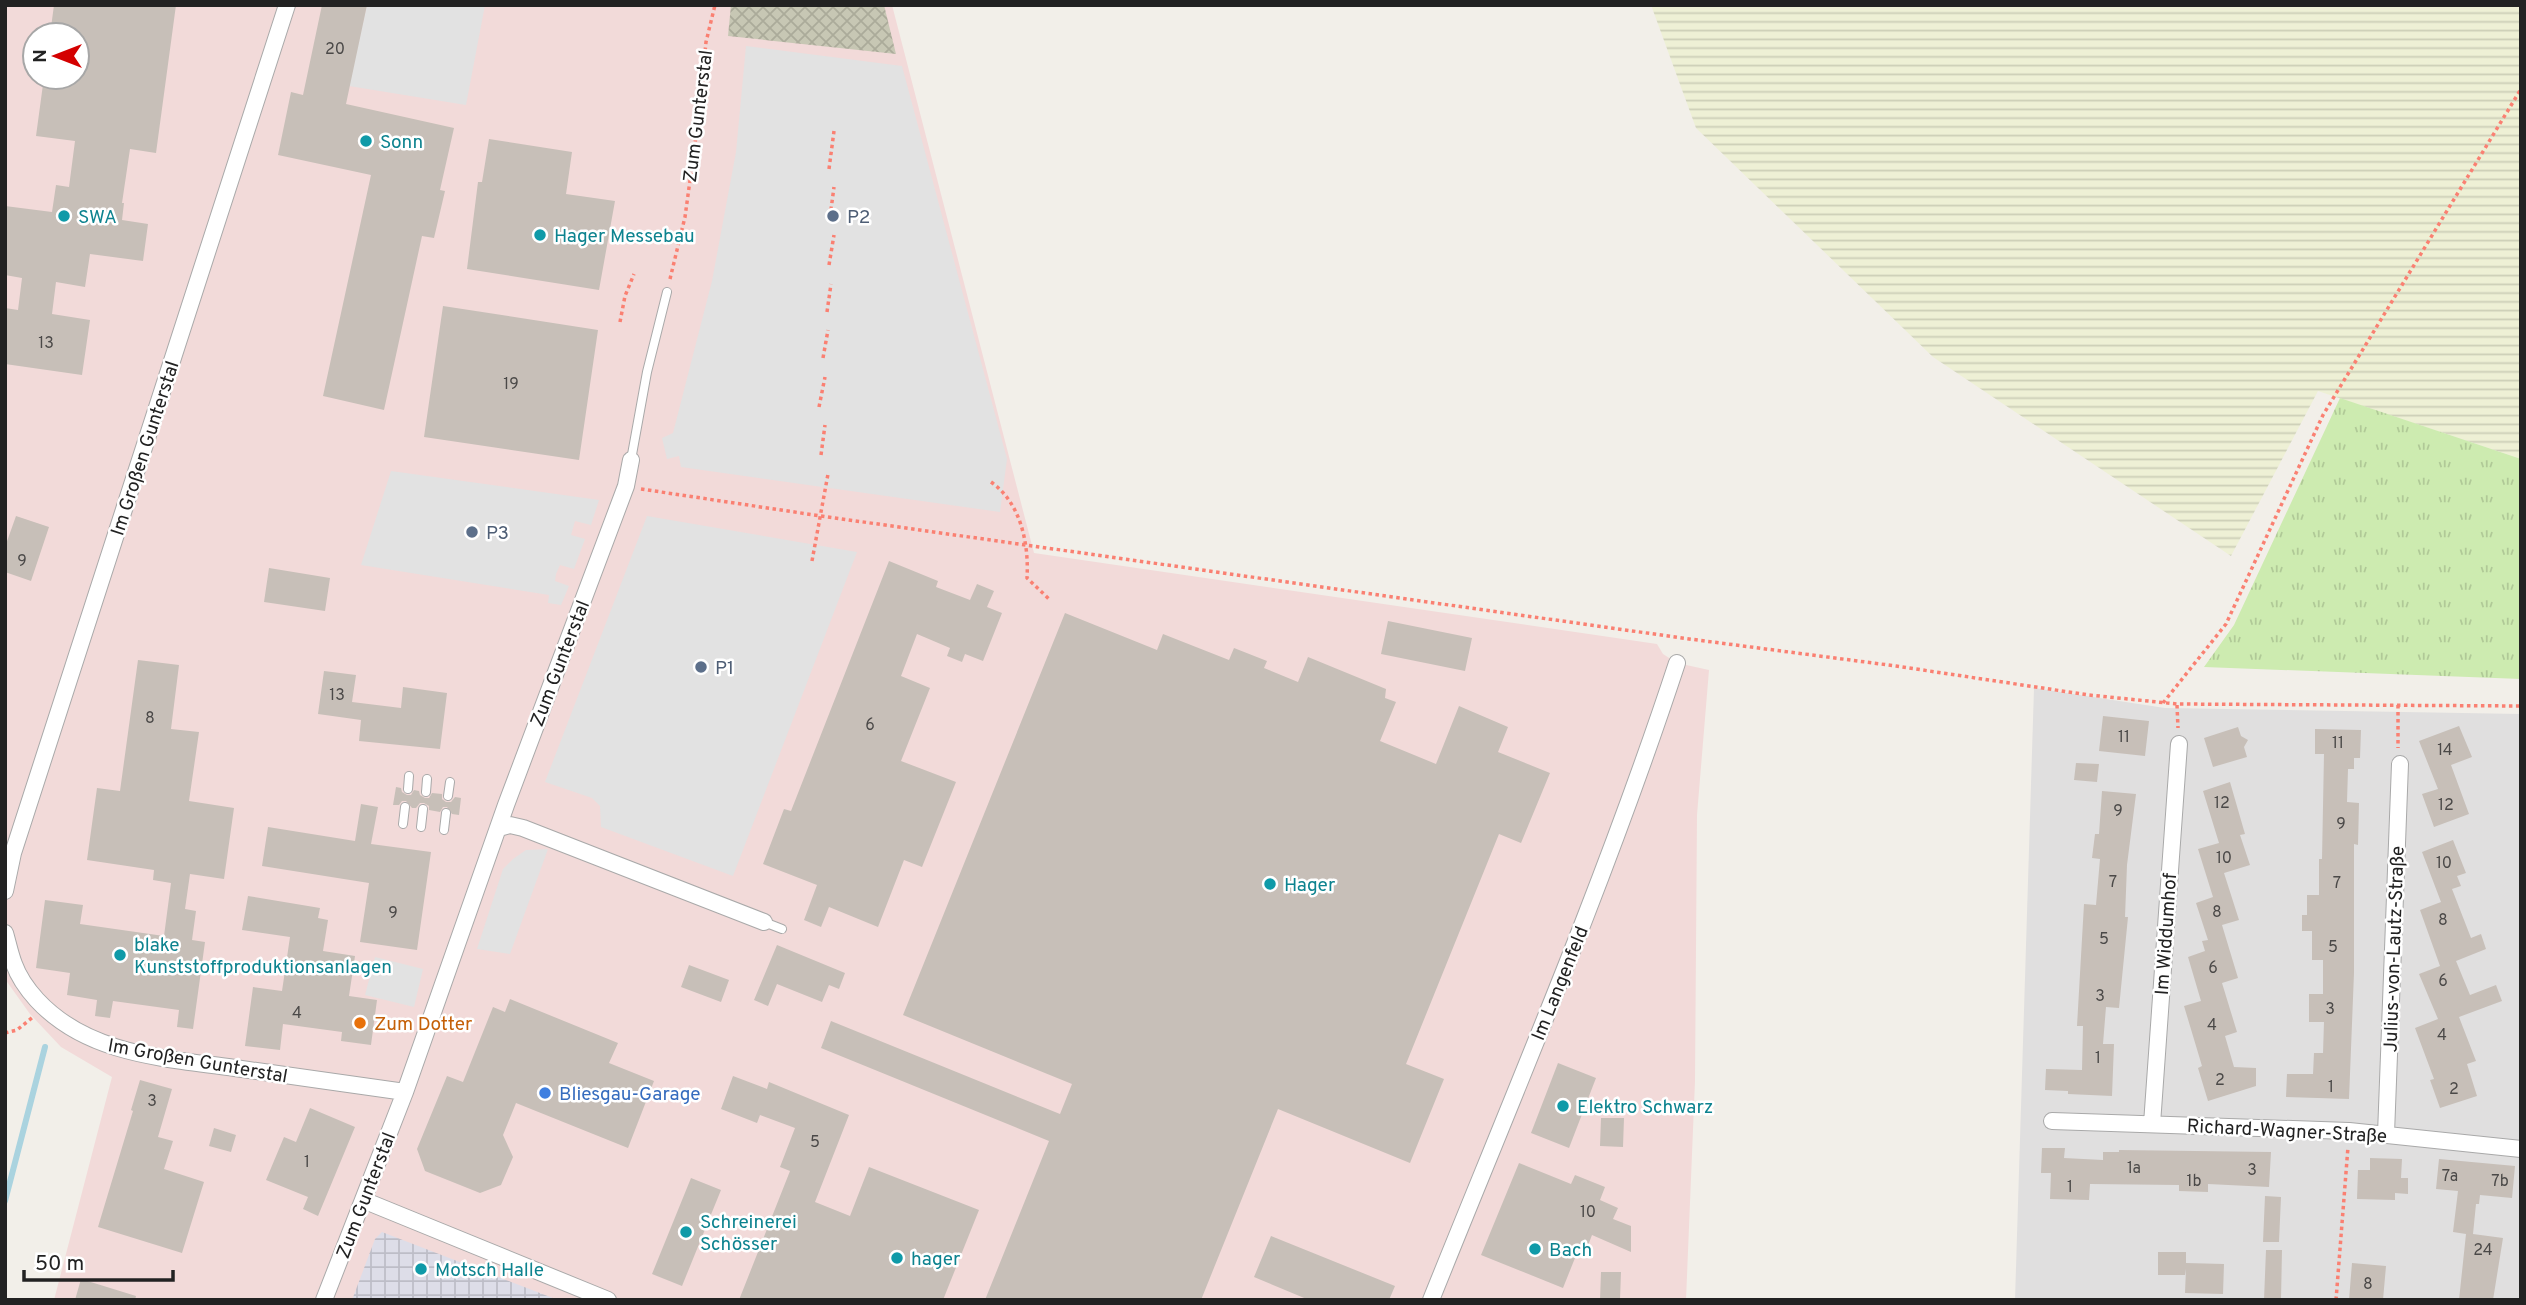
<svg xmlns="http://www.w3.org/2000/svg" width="2526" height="1305" viewBox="0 0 2526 1305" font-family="Overpass,sans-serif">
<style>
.residential{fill:#e0dfdf}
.commercial{fill:#f2dad9;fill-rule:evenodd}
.construction{fill:url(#construction-cross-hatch)}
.farmland{fill:url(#farmland-rules)}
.grass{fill:url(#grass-tufts)}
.parking{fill:#e2e2e2}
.plaza{fill:url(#plaza-grid)}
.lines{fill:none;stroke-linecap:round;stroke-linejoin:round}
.stream{stroke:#aad3df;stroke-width:6}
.building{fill:#c7bfb8}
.lane-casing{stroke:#a9a9a9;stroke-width:10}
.street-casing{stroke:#a9a9a9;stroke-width:18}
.path{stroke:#fa8072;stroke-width:3.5;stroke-dasharray:3.5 3.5;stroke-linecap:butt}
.lane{stroke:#fff;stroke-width:8}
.street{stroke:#fff;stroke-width:16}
.culture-dot{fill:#0f9aa8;stroke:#fff;stroke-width:2.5}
.service-dot{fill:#5c6f8a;stroke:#fff;stroke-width:2.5}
.food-dot{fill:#e8710a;stroke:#fff;stroke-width:2.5}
.shop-dot{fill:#3f7fe0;stroke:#fff;stroke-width:2.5}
.labels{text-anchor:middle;stroke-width:5;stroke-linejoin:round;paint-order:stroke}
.number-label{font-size:16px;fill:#4b4948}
.street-label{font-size:19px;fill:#222;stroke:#fff}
.culture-label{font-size:19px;fill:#0d838f;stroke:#fff;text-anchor:start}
.service-label{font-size:19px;fill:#4e5e75;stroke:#fff;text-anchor:start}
.food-label{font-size:19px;fill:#c56008;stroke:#fff;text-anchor:start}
.shop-label{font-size:19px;fill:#366cbe;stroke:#fff;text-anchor:start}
</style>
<defs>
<pattern id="construction-cross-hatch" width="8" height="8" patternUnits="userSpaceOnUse" patternTransform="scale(1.75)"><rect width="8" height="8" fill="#c7c7b4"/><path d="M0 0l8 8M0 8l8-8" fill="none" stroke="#abab9a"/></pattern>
<pattern id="farmland-rules" width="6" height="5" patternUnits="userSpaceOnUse" patternTransform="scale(1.75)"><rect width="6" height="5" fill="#eef0d5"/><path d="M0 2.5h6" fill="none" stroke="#ccceb7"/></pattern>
<pattern id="grass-tufts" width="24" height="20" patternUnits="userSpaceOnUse" patternTransform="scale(1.75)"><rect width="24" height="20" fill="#cdebb0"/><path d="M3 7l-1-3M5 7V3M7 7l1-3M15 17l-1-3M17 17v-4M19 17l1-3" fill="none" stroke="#b0c997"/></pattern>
<pattern id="plaza-grid" width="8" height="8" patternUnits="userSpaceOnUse" patternTransform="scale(1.75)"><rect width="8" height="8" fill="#dddde8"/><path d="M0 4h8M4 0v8" fill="none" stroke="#bdbdc7"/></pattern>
</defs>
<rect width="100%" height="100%" fill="#f2efe9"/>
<!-- residential -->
<path class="residential" d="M2034,688l131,20 356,6v586h-506z"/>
<!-- commercial -->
<path class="commercial" d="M5,5h887l142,548 623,91 6,10 14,9 32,7 -12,145 -2,266 -9,219h-1632l58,-223 -51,-30 -31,-33 -25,-35zM35,35h42v42h-42z"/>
<!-- construction -->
<path class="construction" d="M731,5h153l12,49 -168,-18z"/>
<!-- farmland -->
<path class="farmland" d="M1651,5h870v454l-203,-68 -87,165 -298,-199 -237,-229z"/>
<!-- grass -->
<path class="grass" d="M2340,398l181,61v220l-317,-12 30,-42z"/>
<!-- parking -->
<path class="parking" d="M367,5h118l-19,100 -117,-19z
M746,46l156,20 105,393 -7,53 -319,-45 -2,-11 -12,3 -5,-21 11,-5 39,-152 24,-129z
M391,471l208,29 -8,25 -16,-4 -4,14 14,4 -11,30 -14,-4 -4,9 -1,7 14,5 -8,19 -13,-2 1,-8 -188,-30z
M647,516l210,36 -124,324 -132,-49 -1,-21 -8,-8 -47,-16z
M548,849l-38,105 -33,-5 26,-80 10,-10 13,-9z
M375,957l48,12 -9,38 -49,-12z"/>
<!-- plaza -->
<path class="plaza" d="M382,1232l176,68h-206l23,-61z"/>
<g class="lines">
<!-- stream -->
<path class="stream" d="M5,1201l40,-154"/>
</g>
<!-- building -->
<path class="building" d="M54,5h122l-20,148 -26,-4 -8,54h2l-2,17 26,4 -5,37 -53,-7 -5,33 -29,-5 -4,32 38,6 -8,55 -77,-11v-56l13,2 4,-32 -17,-3v-69l47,6 4,-27 13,2 6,-46 -39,-5 8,-59h33v-42h-27z
M322,5h45l-21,99 108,24 -14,62 5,1 -11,47 -12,-2 -38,174 -61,-14 48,-221 -93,-20 13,-63 12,3z
M489,139l83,13 -6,42 49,7 -16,89 -132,-21 11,-87h4z
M443,306l155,24 -19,130 -155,-23z
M16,516l33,11 -18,54 -26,-9v-25z
M889,561l49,20 -2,6 34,13 7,-16 17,7 -7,16 15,6 -19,48 -18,-7 -3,8 -15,-6 3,-8 -33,-14 -16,42 29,12 -29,73 55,21 -34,85 -18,-7 -26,67 -49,-20 -8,20 -17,-7 13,-35 -54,-21 21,-55 7,2z
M269,568l61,10 -5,33 -61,-9z
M1065,613l92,37 6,-16 66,26 5,-12 33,13 -3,7 34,14 10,-25 78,32 -1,9 11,4 -16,39 56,23 23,-58 49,21 -10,25 52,21 -29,70 -22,-9 -93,230 38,15 -34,84 -132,-54 -77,191h-216l64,-159 -228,-93 10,-27 229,93 12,-30 -169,-69z
M1388,621l84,17 -7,33 -84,-17z
M138,660l41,5 -8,64 28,3 -10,69 45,7 -10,71 -34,-5 -5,35 11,2 -4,29 13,2 -12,87 -16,-2 2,-17 -66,-9 -3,17 -15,-2 2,-16 -30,-5 3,-22 -34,-5 9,-68 38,5 -3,19 84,12 7,-53 -18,-3 1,-10 -67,-10 10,-72 23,3z
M324,671l32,4 -4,27 49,6 2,-21 44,6 -7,56 -81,-8 2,-21 -43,-6z
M2103,716l46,5 -4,35 -46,-5z
M2459,726l13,31 -21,8 18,49 -35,13 -12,-33 16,-5 -19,-48z
M2238,727l3,9 7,4 -4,7 3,10 -34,10 -9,-29z
M2315,729l46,1 -1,28h-6v11h-6l-1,33 12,1 -1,42 -4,-1v129l-5,126 -63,-2 1,-23h26l1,-21h9l1,-31h-15v-28h14v-34h-11v-29h-10v-16h5v-20h12v-36h3l2,-105h-9z
M2076,763l23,1 -2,18 -23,-2z
M2230,782l15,52 -5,1 10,30 -26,8 15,47 -17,5 16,53 -16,5 15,49 -12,4 9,31 22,1v18l-48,15 -10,-33 4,-2 -18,-60 17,-5 -13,-44 17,-6 -3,-10 6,-1 -12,-37 17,-6 -15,-48 21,-6 -16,-52z
M396,787l5,1 1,4 5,3h4l3,-5 5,1 1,4 5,3h4l3,-5 10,1v5l4,3h5l4,-5 6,1 -2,17 -7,-1 -5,-7h-4l-3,5 -11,-2v-4l-5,-3h-4l-4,5h-4l-6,-7h-4l-3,4h-6z
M2102,791l34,3 -9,71 -2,52h3l-9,91 -13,-1 -3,37h11l-2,52 -44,-2v-3l-23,-1 1,-21 36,1 1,-44h-6l7,-122 12,1 4,-46 -8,-1 3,-24h4z
M361,804l17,3 -7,37 60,8 -14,98 -57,-8 9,-59 -107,-17 6,-39 87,14z
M2453,840l13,33 -9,3 4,10 -9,3 19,49 10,-4 5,15 -30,12 14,34 26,-10 6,16 -43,16 17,44 -9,3 10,32 -37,12 -10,-28 4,-1 -19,-51 23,-9 -19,-45 21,-8 -20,-56 21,-8 -19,-50z
M248,896l72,12 -2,10 10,2 -5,31 32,5 -6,40 28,4 -6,45 -30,-4 1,-9 -59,-8 -3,26 -35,-4 8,-59 29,4 8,-54 -48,-7z
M777,945l68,28 -6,16 -10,-4 -7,17 -45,-18 -9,22 -14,-6z
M689,965l40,15 -8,22 -40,-15z
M510,999l108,44 -9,20 45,18 -26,67 -112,-45 -13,32 10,22 -12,28 -21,8 -55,-22 -8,-22 30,-73 16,6 30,-75 12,5z
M1558,1063l38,15 -27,70 -38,-15z
M733,1076l34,13 2,-7 80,33 -34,87 35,14 19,-49 110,43 -36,90h-204l51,-129 -10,-4 15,-39 -35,-13 -3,8 -36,-14z
M140,1080l32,9 -14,48 15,4 -9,28 40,13 -22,71 -84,-26 35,-116 -2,-1z
M310,1108l45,19 -37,89 -15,-7 5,-12 -42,-17 18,-43 12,5z
M1601,1118h23l-1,29 -23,-1z
M214,1128l22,7 -5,17 -22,-6z
M2042,1148h23l-1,10 39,2v-8h16v-2l152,2 -2,35 -61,-3v8l-29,-1v-6l-89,-1 -1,16 -39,-1 1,-26h-10z
M2370,1158l32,1 -1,19h7v16l-13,-1v7l-38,-1 1,-29h12z
M2439,1159l76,7 -3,32 -32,-3 -1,9h-3l-3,30 30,4 -10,62h-34l7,-66 -13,-2 5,-41 -22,-2z
M1519,1163l52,21 4,-9 30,12 -5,13 18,8 -5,11 18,7v26l-39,-17 -8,21 -7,-3 -14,35 -82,-33z
M691,1178l30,12 -39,96 -30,-12z
M2265,1196l16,1 -2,45h-16z
M1271,1236l124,50 -6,14h-80l-55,-23z
M2266,1250h16l-1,50h-17z
M2158,1252h28v11l38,1 -1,30 -38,-1 1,-24 -1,6h-27z
M2352,1263l34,3 -3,34h-34z
M1601,1272h20l-1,28h-20z
M81,1279l55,17 -1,4h-60z"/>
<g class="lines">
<defs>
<path id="lane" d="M631,460l16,-88 20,-80
M408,789l1,-13
M426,792l1,-13
M448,796l2,-14
M403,824l2,-17
M421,827l2,-18
M444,830l2,-17
M764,922l18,7"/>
<path id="street" d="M499,828l11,-3 13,3 241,94
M5,891l8,-38 274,-848
M5,933c3,10 5,21 9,31 5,14 13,25 23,36 51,55 128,58 198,68 57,8 113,16 170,24
M2052,1121l297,10 172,18
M2152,1124l27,-380
M2386,1134l14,-370
M363,1200l245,100
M324,1300l81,-208 101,-287 120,-319 5,-26
M1431,1300c85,-211 175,-421 246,-637"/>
</defs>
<!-- lane casing -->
<use href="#lane" class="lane-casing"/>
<!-- street casing -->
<use href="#street" class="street-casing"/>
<!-- path -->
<path class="path" d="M829,169l5,-38
M830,217l4,-30
M829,265l5,-30
M670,279l15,-62 13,-95 8,-80 9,-37
M827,312l4,-28
M620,322l5,-26 9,-22
M823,358l5,-28
M819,407l6,-30
M821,455l4,-30
M991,482c30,21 38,62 36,96l23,22
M641,489l180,27 861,122 214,28 193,29 88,9 344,2
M812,561l16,-87
M2163,703l63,-79 97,-209 198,-326
M2177,705l1,23
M2398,705v43
M5,1033l12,-3 16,-13
M2336,1300l12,-153"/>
<!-- lane -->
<use href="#lane" class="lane"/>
<!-- street -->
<use href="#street" class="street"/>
</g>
<!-- markers -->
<g class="culture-dot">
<circle cx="366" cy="141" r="7"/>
<circle cx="64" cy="216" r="7"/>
<circle cx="540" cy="235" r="7"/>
<circle cx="1270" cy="884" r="7"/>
<circle cx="120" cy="955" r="7"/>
<circle cx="1563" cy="1106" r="7"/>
<circle cx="686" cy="1232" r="7"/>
<circle cx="1535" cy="1249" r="7"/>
<circle cx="897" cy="1258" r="7"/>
<circle cx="421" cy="1269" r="7"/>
</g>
<g class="service-dot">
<circle cx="833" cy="216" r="7"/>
<circle cx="472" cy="532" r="7"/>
<circle cx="701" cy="667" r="7"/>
</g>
<circle class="food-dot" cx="360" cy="1023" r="7"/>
<circle class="shop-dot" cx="545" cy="1093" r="7"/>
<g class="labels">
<!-- number labels -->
<g class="number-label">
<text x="335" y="54">20</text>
<text x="46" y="348">13</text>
<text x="511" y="389">19</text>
<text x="22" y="566">9</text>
<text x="337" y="700">13</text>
<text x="150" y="723">8</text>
<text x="870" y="730">6</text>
<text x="2124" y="742">11</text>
<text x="2338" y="748">11</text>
<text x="2445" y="755">14</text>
<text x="2222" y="808">12</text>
<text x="2446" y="810">12</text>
<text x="2118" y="816">9</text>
<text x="2341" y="829">9</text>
<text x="2224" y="863">10</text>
<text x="2444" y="868">10</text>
<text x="2113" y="887">7</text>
<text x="2337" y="888">7</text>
<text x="2217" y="917">8</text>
<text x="393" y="918">9</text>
<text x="2443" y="925">8</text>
<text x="2104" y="944">5</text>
<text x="2333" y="952">5</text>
<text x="2213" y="973">6</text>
<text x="2443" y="986">6</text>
<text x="2100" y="1001">3</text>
<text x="2330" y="1014">3</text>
<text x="297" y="1018">4</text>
<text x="2212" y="1030">4</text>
<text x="2442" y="1040">4</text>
<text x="2098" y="1063">1</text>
<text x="2220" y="1085">2</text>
<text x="2331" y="1092">1</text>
<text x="2454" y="1094">2</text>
<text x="152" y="1106">3</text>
<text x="815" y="1147">5</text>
<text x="307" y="1167">1</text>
<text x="2134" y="1173">1a</text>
<text x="2252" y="1175">3</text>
<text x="2450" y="1181">7a</text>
<text x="2194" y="1186">1b</text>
<text x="2500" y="1186">7b</text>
<text x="2070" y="1192">1</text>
<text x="1588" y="1217">10</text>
<text x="2483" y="1255">24</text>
<text x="2368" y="1289">8</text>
</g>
<!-- street labels -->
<g class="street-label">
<text transform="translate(697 116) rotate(-83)" y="7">Zum Gunterstal</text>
<text transform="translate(144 448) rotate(-72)" y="7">Im Großen Gunterstal</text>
<text transform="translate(559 663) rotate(-69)" y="7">Zum Gunterstal</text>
<text transform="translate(2165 934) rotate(-86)" y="7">Im Widdumhof</text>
<text transform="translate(2393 949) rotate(-88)" y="7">Julius-von-Lautz-Straße</text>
<text transform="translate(1559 983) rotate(-68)" y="7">Im Langenfeld</text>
<text transform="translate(198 1060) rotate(10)" y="7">Im Großen Gunterstal</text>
<text transform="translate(2287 1130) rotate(3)" y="7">Richard-Wagner-Straße</text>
<text transform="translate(365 1195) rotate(-69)" y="7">Zum Gunterstal</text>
</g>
<!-- culture labels -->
<g class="culture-label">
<text x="380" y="148">Sonn</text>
<text x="78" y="223">SWA</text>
<text x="554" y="242">Hager Messebau</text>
<text x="1284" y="891">Hager</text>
<text x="134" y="951">blake<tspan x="134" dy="22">Kunststoffproduktionsanlagen</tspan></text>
<text x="1577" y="1113">Elektro Schwarz</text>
<text x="700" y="1228">Schreinerei<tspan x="700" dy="22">Schösser</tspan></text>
<text x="1549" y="1256">Bach</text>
<text x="911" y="1265">hager</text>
<text x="435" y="1276">Motsch Halle</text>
</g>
<!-- service labels -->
<g class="service-label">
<text x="847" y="223">P2</text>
<text x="486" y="539">P3</text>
<text x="715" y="674">P1</text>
</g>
<!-- food labels -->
<g class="food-label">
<text x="374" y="1030">Zum Dotter</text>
</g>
<!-- shop labels -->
<g class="shop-label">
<text x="559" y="1100">Bliesgau-Garage</text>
</g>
</g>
<!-- border -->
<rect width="2526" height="1305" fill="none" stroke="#222222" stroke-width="14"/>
<!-- north arrow -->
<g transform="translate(56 56) rotate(270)"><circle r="33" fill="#ffffff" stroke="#a7a7a7" stroke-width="2"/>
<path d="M0-5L12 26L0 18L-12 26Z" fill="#d40000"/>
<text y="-10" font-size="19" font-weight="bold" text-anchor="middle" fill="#222222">N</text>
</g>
<!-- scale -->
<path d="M24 1270v10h149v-10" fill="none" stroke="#222222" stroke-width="3.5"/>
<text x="35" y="1270" font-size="21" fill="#222222" stroke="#ffffff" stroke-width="5" paint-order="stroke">50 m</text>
</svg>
